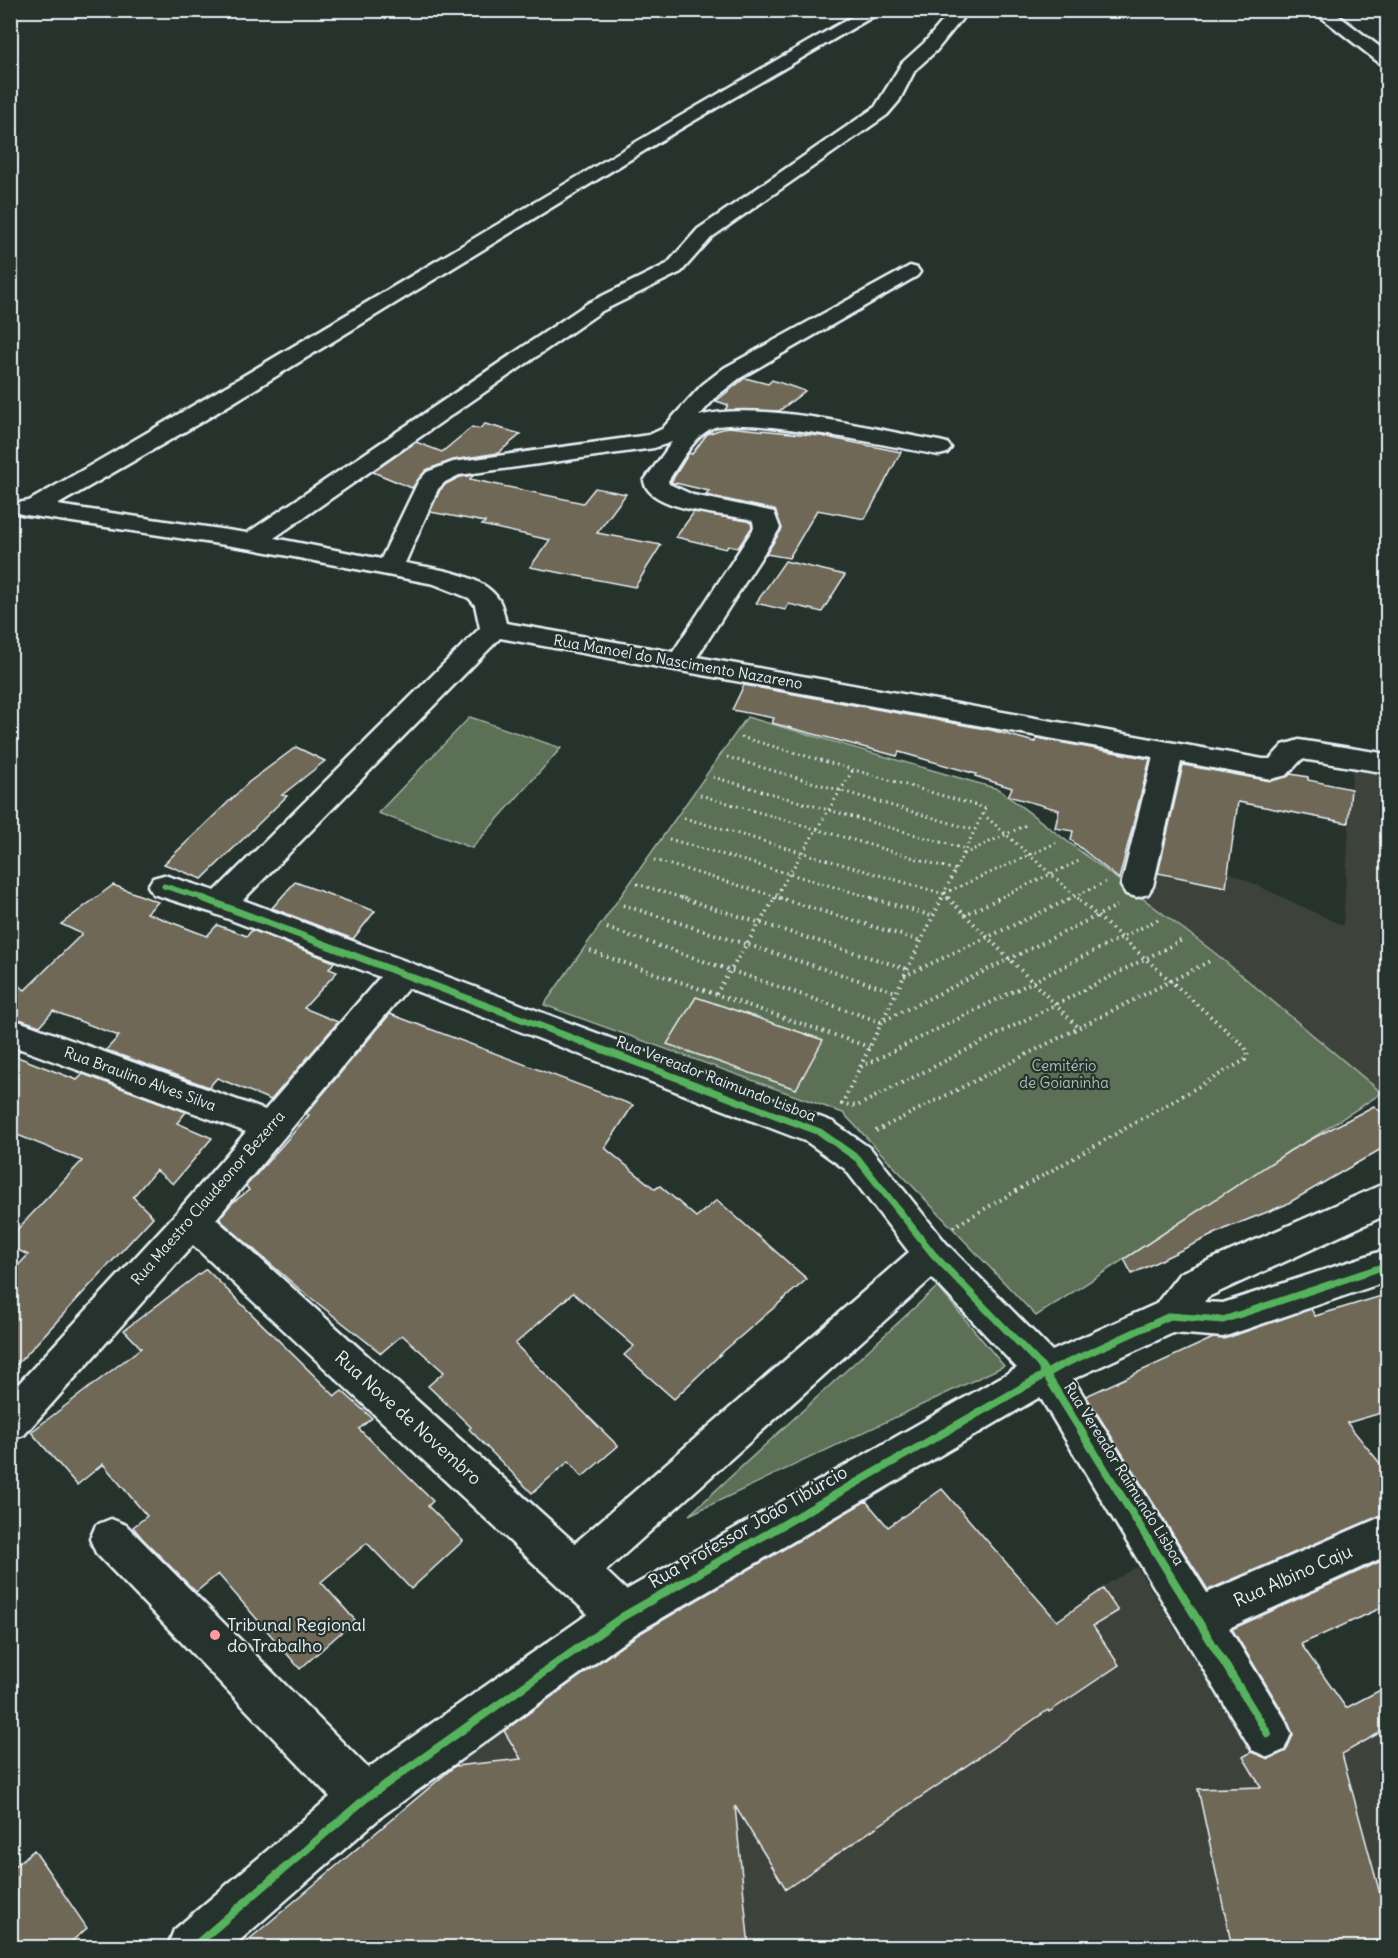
<svg xmlns="http://www.w3.org/2000/svg" width="1398" height="1958" viewBox="0 0 1398 1958" font-family="Delius,sans-serif">
<style>
.built{fill:#3c433a}
.green{fill:#5c7054;stroke:#a2b0a6;stroke-width:1.5}
.building{fill:#6f6857;stroke:#e8f1f8;stroke-width:1.5}
.lines{fill:none;stroke-linecap:round;stroke-linejoin:round}
.street-casing{stroke:#e8f1f8;stroke-width:5}
.path-far1{stroke:#e8f1f8;stroke-width:3;stroke-dasharray:1.5 4;stroke-linecap:butt}
.path{stroke:#e8f1f8;stroke-width:4;stroke-dasharray:1.5 4.5;stroke-linecap:butt}
.street{fill:#26332d;fill-rule:evenodd}
.cycleway-far2-casing{stroke:#26332d;stroke-width:8}
.cycleway-far1-casing{stroke:#26332d;stroke-width:10}
.cycleway-casing{stroke:#26332d;stroke-width:12}
.cycleway-far2{stroke:#56b35d;stroke-width:5}
.cycleway-far1{stroke:#56b35d;stroke-width:7}
.cycleway{stroke:#56b35d;stroke-width:8}
.poi-dot{fill:#ff9aa2;stroke:#26332d;stroke-width:2}
.labels{text-anchor:middle;stroke-width:4.5;stroke-linejoin:round;paint-order:stroke}
.street-label{font-size:15px;fill:#e8f1f8;stroke:#26332d}
.park-label{font-size:15px;fill:#b0bdb6;stroke:#26332d}
.near-street-label{font-size:18px;fill:#e8f1f8;stroke:#26332d}
.near-poi-label{font-size:18px;fill:#e8f1f8;stroke:#26332d;text-anchor:start}
</style>
<rect width="100%" height="100%" fill="#26332d"/>
<filter id="ink" filterUnits="userSpaceOnUse"><feTurbulence type="fractalNoise" baseFrequency=".0167" numOctaves="2"/><feDisplacementMap in="SourceGraphic" scale="12" xChannelSelector="R" yChannelSelector="G"/><feConvolveMatrix kernelMatrix="1 2 1 2 8 2 1 2 1" color-interpolation-filters="sRGB"/></filter>
<g filter="url(#ink)">
<!-- built -->
<path class="built" d="M1353,761l34,6v331l-172,-145 -71,-52 6,-30 76,16 3,-15 114,54z
M1137,1567l115,185 33,-17 10,15 51,-42 31,-16 10,-12v267l-1147,1 262,-221 104,-76 42,59 385,-72 75,-55z"/>
<!-- green -->
<path class="green" d="M470,717l91,31 -89,100 -94,-35z
M747,717l251,72 217,164 167,140 -346,223 -193,-203 -299,-108z
M938,1287l66,79 -315,149 248,-228z"/>
<!-- building -->
<path class="building" d="M745,378l23,6 4,-4 33,11 -26,20 -54,-1 3,-5 -12,-4z
M485,424l36,10 -23,19 -45,7 -27,10 -14,18 -39,-16 43,-30 26,10 30,-25 7,2z
M728,427l93,9 80,16 -36,67 -48,-9 -28,48 -23,-4 16,-25 -8,-19 -68,-15 3,-4 -38,-9 18,-29 3,1 15,-20z
M474,475l-4,4 113,24 12,-15 31,6 -29,39 64,12 -26,42 -105,-20 20,-27 -68,-15 3,-3 -55,-10 10,-22 6,-6 14,-7z
M694,512l53,9 4,2 1,4 -14,21 -10,-2 -2,3 -50,-12z
M785,561l60,14 -23,37 -33,-8 -4,6 -29,-7z
M744,685l247,45 44,12 2,-4 113,21 -31,120 -48,-39 2,-9 -18,-3 4,-18 -51,-14 4,-8 -37,-12 1,-2 -77,-22 -2,4 -125,-33 2,-5 -42,-8z
M296,747l29,14 -43,34 5,1 -85,83 -38,-15 85,-82z
M1183,765l88,16 20,-7 17,3v3l43,9 -3,34 -110,-21 -12,85 -68,-14z
M295,882l80,29 -22,28 -81,-31z
M113,885l45,17 -11,11 60,23 10,-11 30,11 5,-6 82,32 -5,7 8,3 -33,36 34,14 -67,78 -54,-22 -8,9 -103,-37 13,-14 -66,-25 -13,15 -30,-10v-37l15,11 57,-56 -21,-10z
M696,997l127,43 -27,49 -129,-45z
M390,1014l243,91 -28,43 50,41 5,-3 36,31 21,-17 90,79 -82,71 -51,49 -50,-44 10,-9 -61,-53 -58,51 103,102 -36,31 -13,-16 -37,32 -63,-64 2,-2 -43,-41 16,-14 -42,-37 -21,18 -84,-66 -78,-68 12,-15 18,-14 -3,-4 63,-71 -3,-1z
M10,1048l10,3 -5,5 62,24 6,-6 103,38 -9,11 35,15 -39,46 -17,-14 -23,27 20,20 -143,155v-98l18,-19 -18,-9v-9l72,-76 -72,-29z
M1374,1106l14,12v27l-103,60 -56,22 -97,47 -8,-15 167,-109z
M206,1269l129,127 7,-5 30,27 -13,11 74,72 -5,5 35,35 -52,48 -44,-46 -46,39 34,38 -55,49 -82,-95 -22,18 -54,-54 -9,-11 14,-11 -44,-52 -26,21 -46,-53 110,-84 -17,-18z
M1388,1294v117l-41,12 41,50v39l-180,78 -122,-194 127,-58 11,1 87,-30 4,7z
M942,1489l115,132 46,-32 15,22 -25,15 26,39 -70,47 -1,-2 -262,179 -51,-83 14,141h-509l215,-181 66,-7 -17,-28 135,-97 227,-133 22,26z
M1388,1558v47l-87,39 45,64 42,-22v42l-46,26 46,169v24h-156l-34,-158 63,-2 -18,-30 8,-5 18,7 17,-8 7,-16 -7,-18 -54,-88z
M34,1850l53,78 -22,19h-55v-77z"/>
<g class="lines">
<defs>
<path id="street" d="M864,10h20l-204,119 -477,292 -146,84 190,28 341,-230 79,-39 31,-35 177,-122 27,-44 22,-20 28,-33h17l-33,41 -21,19 -16,31 -12,14 -175,122 -31,35 -79,39 -328,227 107,21 37,-77 9,-10 26,-10 196,-27 13,-6 40,-44 22,-17 186,-102 7,2 3,4 -3,4 -177,102 -22,17 -19,21c63,-16 174,13 240,25l8,2 4,5 -4,5 -8,2c-39,-7 -199,-41 -227,-27 -19,9 -33,37 -44,53l1,3 24,11 81,17 6,16 -83,129 566,102h7l13,-14 16,-5 89,14v19l-86,-14 -15,16 -16,4 -90,-17 -28,124 -5,8 -11,3 -11,-3 -5,-8 32,-129 -653,-119 -257,262 590,222 38,27 75,94 106,108 104,-47 24,-31 208,-91v32l-180,83 -4,5 19,1 165,-54v32l-165,56 -50,-4 -100,46 134,214 181,-79v41l-159,73 55,90 7,16 -7,16 -16,7 -16,-7 -212,-353 -402,235 -256,184 -151,132h-64l7,-18 156,-133 -234,-244 -6,-14 6,-14 15,-6 15,6 242,243 220,-154 -395,-369 -169,190 -14,5v-47l169,-183 67,-78 -236,-87v-27l255,92 115,-133 -170,-65 -57,-18 -5,-8 5,-8 11,-3 51,16 265,-263 -5,-23 -6,-7 -35,-14 -182,-35 -226,-34 -9,-2 -3,-5 3,-5 12,-2c280,-160 554,-332 835,-491zM672,442l-28,39c5,29 80,33 104,38l5,2 1,7 -81,124 -167,-29c-2,-7 -3,-16 -7,-23 -17,-27 -65,-31 -94,-37l33,-74 7,-7 14,-7 195,-27zM408,988l399,154 38,27 64,83 -334,291 -359,-324zM932,1278l85,90 -391,222 -20,-19z
M1312,10h19l57,43v13l-6,-1z"/>
</defs>
<!-- street casing -->
<use href="#street" class="street-casing"/>
<!-- path-far1 -->
<path class="path-far1" d="M741,737l244,71
M727,757l247,73
M713,777l252,72
M700,795l255,75
M983,814l96,85
M684,818l260,76 5,5
M669,839l207,60
M964,854l64,-30
M654,860l130,39
M637,884l49,15
M945,893l111,-50
M774,899l79,-129
M941,899l46,-94
M997,899l82,-38
M1069,899l37,-17"/>
<!-- path -->
<path class="path" d="M681,898l226,71
M779,898l142,43
M871,898l62,18
M942,898l-100,206 15,2 327,-167
M948,898l131,130
M623,905l273,87
M964,915l36,-17
M607,928l274,94 236,-116
M590,951l279,96
M904,976l168,-78
M716,994l59,-96
M861,1067l298,-148
M876,1131l336,-171
M953,1227l292,-167 3,-7 -4,-7 -167,-148"/>
<!-- street -->
<use href="#street" class="street"/>
<defs>
<path id="cycleway-far2" d="M164,886l42,13"/>
<path id="cycleway-far1" d="M202,898l618,234 38,27 75,95 110,114
M1056,1368l114,-52 53,4 165,-55"/>
<path id="cycleway" d="M1041,1366l227,368
M192,1948l173,-149 257,-182 438,-251"/>
</defs>
<!-- cycleway-far2 casing -->
<use href="#cycleway-far2" class="cycleway-far2-casing"/>
<!-- cycleway-far1 casing -->
<use href="#cycleway-far1" class="cycleway-far1-casing"/>
<!-- cycleway casing -->
<use href="#cycleway" class="cycleway-casing"/>
<!-- cycleway-far2 -->
<use href="#cycleway-far2" class="cycleway-far2"/>
<!-- cycleway-far1 -->
<use href="#cycleway-far1" class="cycleway-far1"/>
<!-- cycleway -->
<use href="#cycleway" class="cycleway"/>
</g>
</g>
<!-- markers -->
<circle class="poi-dot" cx="215" cy="1635" r="6"/>
<g class="labels">
<!-- street labels -->
<g class="street-label">
<text transform="translate(678 662) rotate(10)" y="5">Rua Manoel do Nascimento Nazareno</text>
<text transform="translate(140 1079) rotate(20)" y="5">Rua Braulino Alves Silva</text>
<text transform="translate(716 1079) rotate(21)" y="5">Rua Vereador Raimundo Lisboa</text>
<text transform="translate(208 1198) rotate(-49)" y="5">Rua Maestro Claudeonor Bezerra</text>
<text transform="translate(1124 1474) rotate(58)" y="5">Rua Vereador Raimundo Lisboa</text>
</g>
<!-- park labels -->
<g class="park-label">
<text x="1064" y="1071">Cemitério<tspan x="1064" dy="17">de Goianinha</tspan></text>
</g>
<!-- near-street labels -->
<g class="near-street-label">
<text transform="translate(408 1418) rotate(42)" y="6">Rua Nove de Novembro</text>
<text transform="translate(748 1527) rotate(-30)" y="6">Rua Professor João Tibúrcio</text>
<text transform="translate(1293 1576) rotate(-24)" y="6">Rua Albino Caju</text>
</g>
<!-- near-poi labels -->
<g class="near-poi-label">
<text x="227" y="1631">Tribunal Regional<tspan x="227" dy="21">do Trabalho</tspan></text>
</g>
</g>
<!-- margin -->
<rect width="1398" height="1958" fill="none" stroke="#26332d" stroke-width="36"/>
<rect x="18" y="18" width="1362" height="1922" fill="none" stroke="#e8f1f8" stroke-width="2" filter="url(#ink)"/>
</svg>
